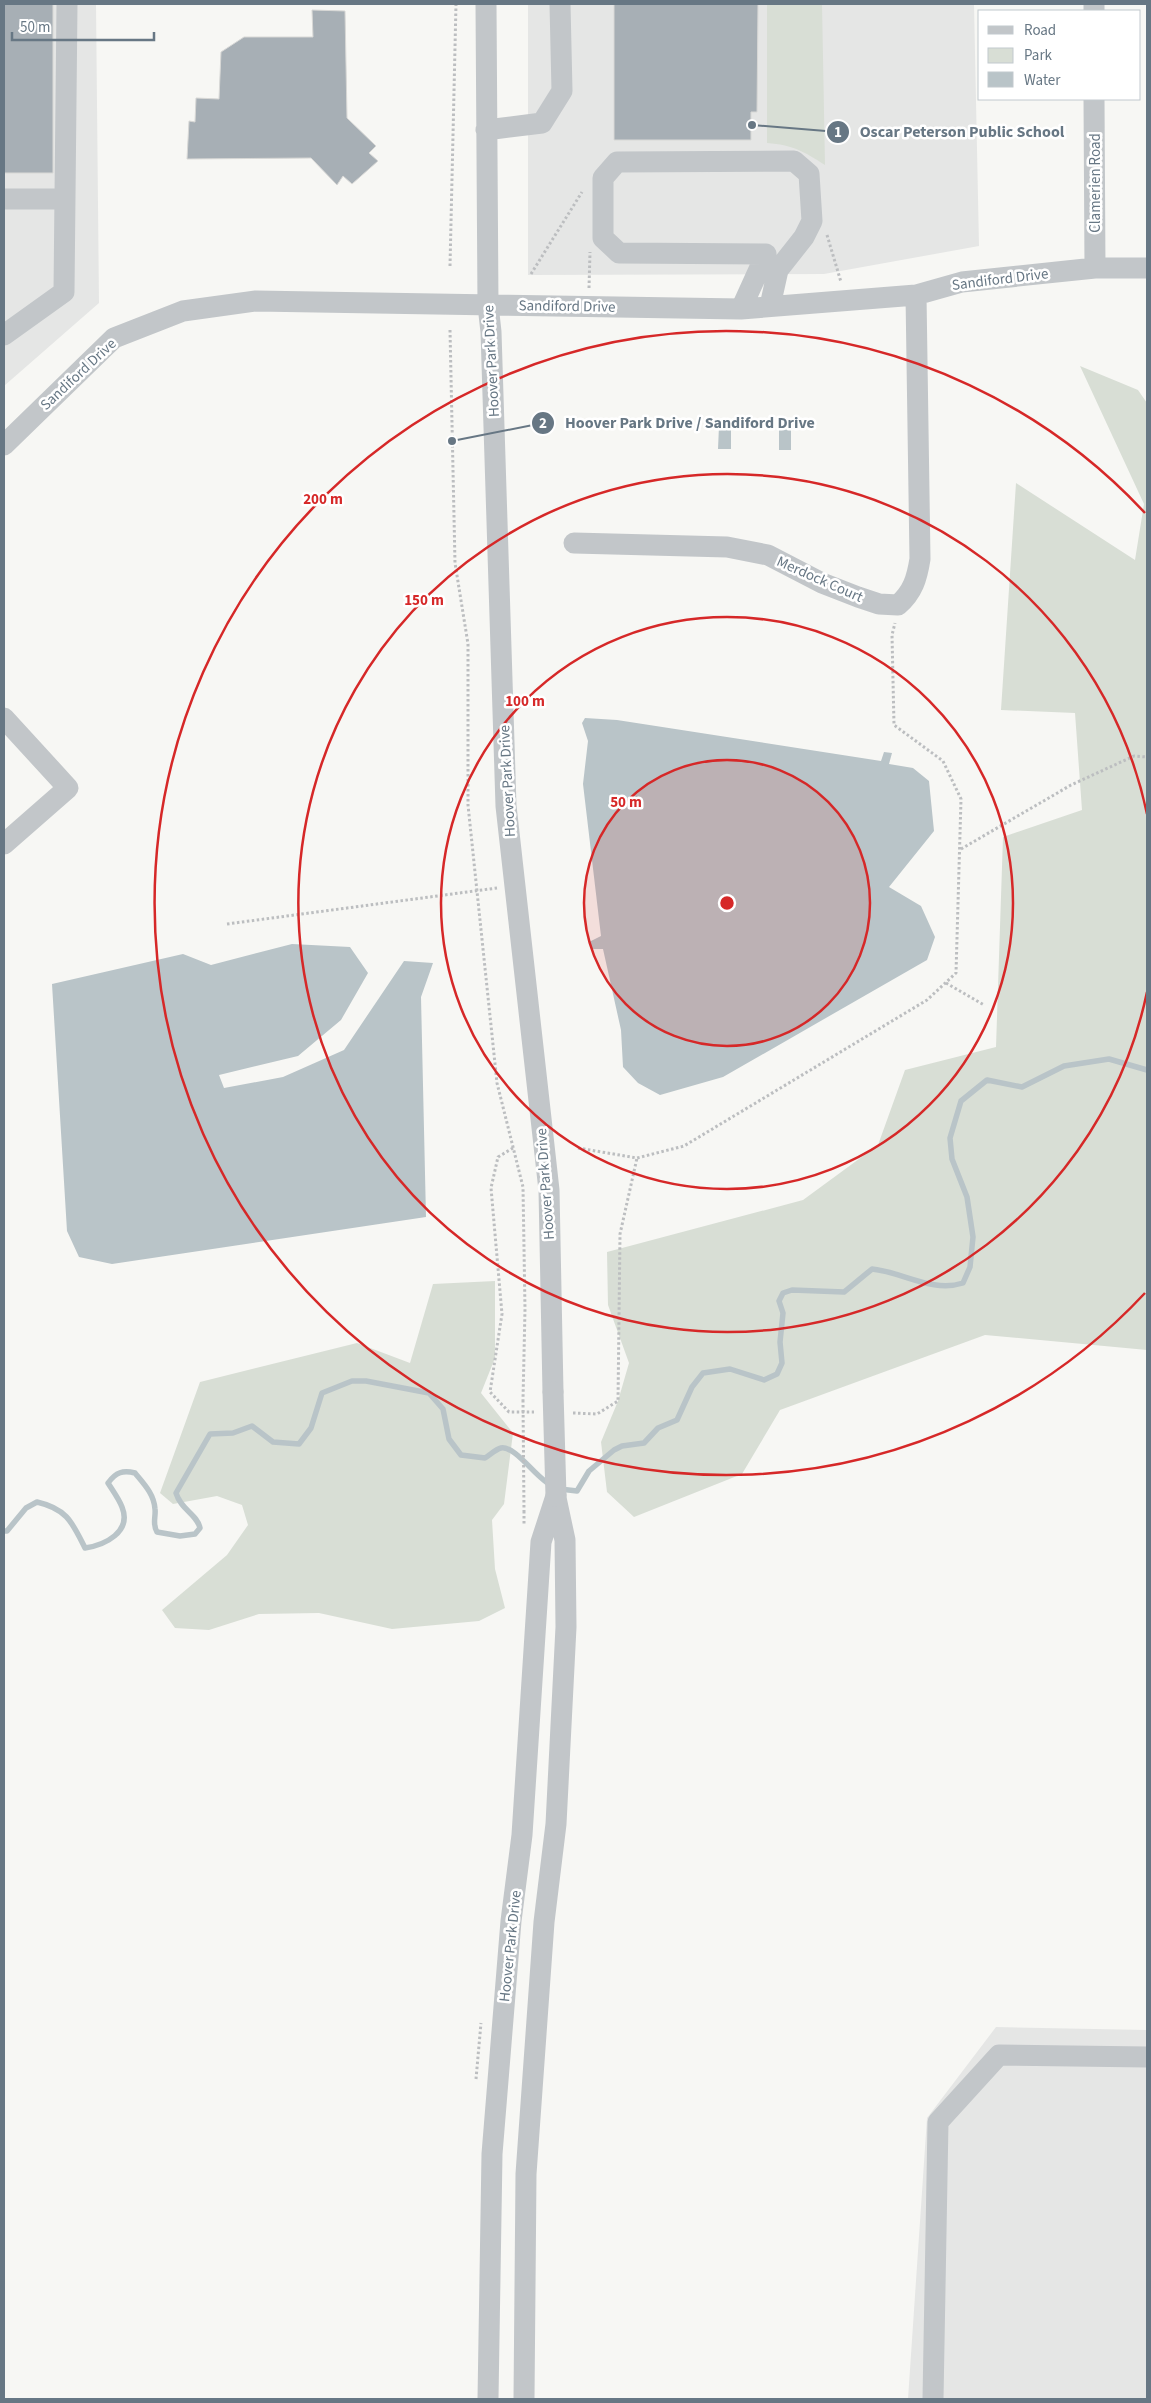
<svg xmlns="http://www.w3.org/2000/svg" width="1151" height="2403" viewBox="0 0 1151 2403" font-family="'Source Sans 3',sans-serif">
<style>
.built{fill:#e5e6e5}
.green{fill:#d8ded5}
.water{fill:#b9c4c8}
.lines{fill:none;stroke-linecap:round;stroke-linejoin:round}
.stream{stroke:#b9c4c8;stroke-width:5.5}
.building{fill:#a7afb5;stroke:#d8d8d6}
.path{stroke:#bcbec0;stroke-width:3;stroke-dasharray:2.5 2.5;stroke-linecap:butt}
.minor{stroke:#c2c6c9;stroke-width:21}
.path-bridge{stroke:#bcbec0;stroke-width:3;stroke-dasharray:2.5 2.5;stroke-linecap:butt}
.minor-bridge{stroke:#c2c6c9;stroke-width:21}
.ring{fill:none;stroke:#d62828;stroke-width:2.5}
.labels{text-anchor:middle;stroke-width:5;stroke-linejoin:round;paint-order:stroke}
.street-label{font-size:15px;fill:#677784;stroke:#fff}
.centre{fill:#d62828;stroke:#fff;stroke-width:2.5}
.ring-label{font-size:15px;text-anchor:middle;font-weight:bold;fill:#d62828;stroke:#fff;stroke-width:5;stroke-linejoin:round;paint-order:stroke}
.leader{fill:none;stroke:#677784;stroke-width:2}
.callout-dot{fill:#677784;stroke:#fff;stroke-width:2}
.mark-label{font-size:15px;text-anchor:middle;font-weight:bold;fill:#fff}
.callout-label{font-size:16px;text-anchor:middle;font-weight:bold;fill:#677784;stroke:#fff;stroke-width:5;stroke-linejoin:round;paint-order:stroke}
</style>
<rect width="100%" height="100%" fill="#f7f7f4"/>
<!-- built -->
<path class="built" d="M4,4h92l3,299 -95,83z
M528,4h446l5,242 -155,28 -296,1z
M996,2027l151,3v369h-239l19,-281z"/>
<!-- green -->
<path class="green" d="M767,4h55l3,161c-22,-14 -32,-20 -58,-22z
M1080,366l58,24 9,13v947l-162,-15 -205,75 -38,64 -108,43 -27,-25 -6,-50 17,-41 11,-38 -21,-58 -1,-53 196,-52 75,-55 27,-75 91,-23 7,-210 79,-27 -7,-97 -74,-3 15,-227 119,77 9,-56z
M495,1281v77l-14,35 32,40 -9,71 -12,16 3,49 10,39 -26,13 -87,8 -73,-16 -60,1 -50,16 -34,-2 -13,-18 65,-55 21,-30 -6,-20 -25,-9 -44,8 -13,-11 40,-111 157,-39 53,20 23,-79z"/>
<!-- water -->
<path class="water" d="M719,426h12v23h-13z
M779,426h12v24h-12z
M585,718l32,2 264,41 3,-9 8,1 -3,11 24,4 16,13 5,50 -45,56 32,19 14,31 -8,23 -204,117 -63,18 -22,-12 -15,-16 -2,-37 -18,-81h-12l-2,-7 12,-6 -18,-152 5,-43 -6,-18z
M292,944l58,3 18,26 -27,47 -43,36 -79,19 5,13 59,-11 61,-27 60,-89 29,2 -12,34 5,220 -314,47 -33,-7 -12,-26 -15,-247 131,-30 28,11z"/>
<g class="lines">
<!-- stream -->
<path class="stream" d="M560,1489l17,2 12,-20 25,-21 8,-4 22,-3 14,-15 19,-8 15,-33 11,-14 27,-4 34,11 13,-6 5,-11 -2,-21 3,-29 -4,-12 4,-8 9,-3 52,2 28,-23c31,3 60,24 91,14l7,-16 3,-30 -6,-40 -15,-38 -2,-21 11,-37 26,-21 35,7 42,-21 45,-7 38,11
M4,1531h3l19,-23 11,-6c30,7 35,20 48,46 20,-3 47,-16 37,-41 -3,-8 -9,-16 -14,-24 8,-11 15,-13 27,-10 9,11 19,21 20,36 1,8 -3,15 2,23l23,4 15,-2 5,-6c-3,-14 -19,-18 -24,-35l34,-59 23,-1 19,-7 21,16 26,2 12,-16 11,-35 30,-12h14l63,12 14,16 6,30 12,16 24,3c5,-3 11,-9 16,-10 14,-3 36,31 50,37"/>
</g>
<!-- building -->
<path class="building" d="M4,4h49v169h-49z
M614,4h144l-1,108h-6v28h-137z
M312,10l33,1 2,107 29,28 -7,7 9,8 -26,23 -9,-8 -6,9 -26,-27 -124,1 2,-38 6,1 1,-24 23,1 2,-47 23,-15h69z"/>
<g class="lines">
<!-- path -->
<path class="path" d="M827,235l14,47
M450,266l6,-262
M531,274l51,-82
M589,288l1,-36
M450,330l5,233 13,81v161l29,278 26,104 2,122 -2,91
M961,849l110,-64 63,-29 13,1
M227,924l270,-36
M946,983l38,22
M513,1148l-15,9 -7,31 11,126 -12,78 19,20h25
M578,1148l59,10 47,-12 243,-146 29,-27 5,-174 -18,-38 -49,-36 -2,-90 3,-12
M573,1413l24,1 21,-13 2,-167 17,-76
M524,1511v15
M476,2079l5,-56"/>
<!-- minor -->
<path class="minor" d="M486,4l2,301 3,27 15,474 43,384 4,202
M1094,4v7
M1094,99l1,169
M486,130l56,-7 20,-32 -2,-87
M4,199h61
M741,309l25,-55 -147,-1 -16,-15v-60l14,-16 177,-1 15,13 3,47 -8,16 -26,33 -8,36
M4,335l60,-43 3,-288
M4,445l110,-107 69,-27 73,-10 485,8 175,-14 46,-13 133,-14h52
M574,543l153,4 41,8 54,28 36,14 21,7 19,1c15,-13 19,-27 22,-46l-4,-264
M4,718l64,70 -64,56
M488,2399l4,-245 19,-233 11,-86 19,-293 15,-46
M524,2399l2,-225 18,-252 12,-98 10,-197 -1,-87 -9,-42
M933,2399l5,-277 61,-67 148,2"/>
<!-- path-bridge -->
<path class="path-bridge" d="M523,1400l1,111"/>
<!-- minor-bridge -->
<path class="minor-bridge" d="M553,1392l3,104"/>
</g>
<!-- distance rings -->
<circle cx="727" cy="903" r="143" fill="#d62828" fill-opacity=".12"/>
<g class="ring">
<circle cx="727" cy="903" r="143"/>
<circle cx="727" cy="903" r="286"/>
<path d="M1147 992A429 429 0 1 1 1147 814"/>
<path d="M1145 1293A572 572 0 1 1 1145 513"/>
</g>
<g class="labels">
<!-- street labels -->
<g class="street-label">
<text transform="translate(1095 183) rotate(-90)" y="5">Clamerien Road</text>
<text transform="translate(1000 279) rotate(-7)" y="5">Sandiford Drive</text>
<text transform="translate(567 306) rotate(1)" y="5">Sandiford Drive</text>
<text transform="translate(491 361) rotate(-93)" y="5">Hoover Park Drive</text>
<text transform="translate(78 374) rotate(-43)" y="5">Sandiford Drive</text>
<text transform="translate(820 579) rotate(24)" y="5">Merdock Court</text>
<text transform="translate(507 781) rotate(-93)" y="5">Hoover Park Drive</text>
<text transform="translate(545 1184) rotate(-94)" y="5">Hoover Park Drive</text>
<text transform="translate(510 1946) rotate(-84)" y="5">Hoover Park Drive</text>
</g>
</g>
<circle cx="727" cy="903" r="8" class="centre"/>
<g class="ring-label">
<text x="323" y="504">200 m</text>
<text x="424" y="605">150 m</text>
<text x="525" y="706">100 m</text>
<text x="626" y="807">50 m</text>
</g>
<!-- callouts -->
<path class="leader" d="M752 125L838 132M452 441L543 423"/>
<g class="callout-dot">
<circle cx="752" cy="125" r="5"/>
<circle cx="452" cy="441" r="5"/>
<circle cx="838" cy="132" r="12"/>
<circle cx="543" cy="423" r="12"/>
</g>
<g class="mark-label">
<text x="838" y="137">1</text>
<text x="543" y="428">2</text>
</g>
<g class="callout-label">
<text x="962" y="137">Oscar Peterson Public School</text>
<text x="690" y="428">Hoover Park Drive / Sandiford Drive</text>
</g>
<!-- border -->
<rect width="1151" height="2403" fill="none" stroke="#677784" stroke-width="10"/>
<!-- legend -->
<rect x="978" y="10" width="162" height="90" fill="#ffffff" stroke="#c2c9ce"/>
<rect x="988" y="26" width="25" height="8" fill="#c2c6c9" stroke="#c2c9ce"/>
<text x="1024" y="35" font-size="15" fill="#677784">Road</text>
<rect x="988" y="48" width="25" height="15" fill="#d8ded5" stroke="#c2c9ce"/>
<text x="1024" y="60" font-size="15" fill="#677784">Park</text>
<rect x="988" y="72" width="25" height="15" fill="#b9c4c8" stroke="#c2c9ce"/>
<text x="1024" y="85" font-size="15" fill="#677784">Water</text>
<!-- scale -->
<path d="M12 32v8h142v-8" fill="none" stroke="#677784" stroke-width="2.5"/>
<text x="20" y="32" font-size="15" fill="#677784" stroke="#ffffff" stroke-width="4" paint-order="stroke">50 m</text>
</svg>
